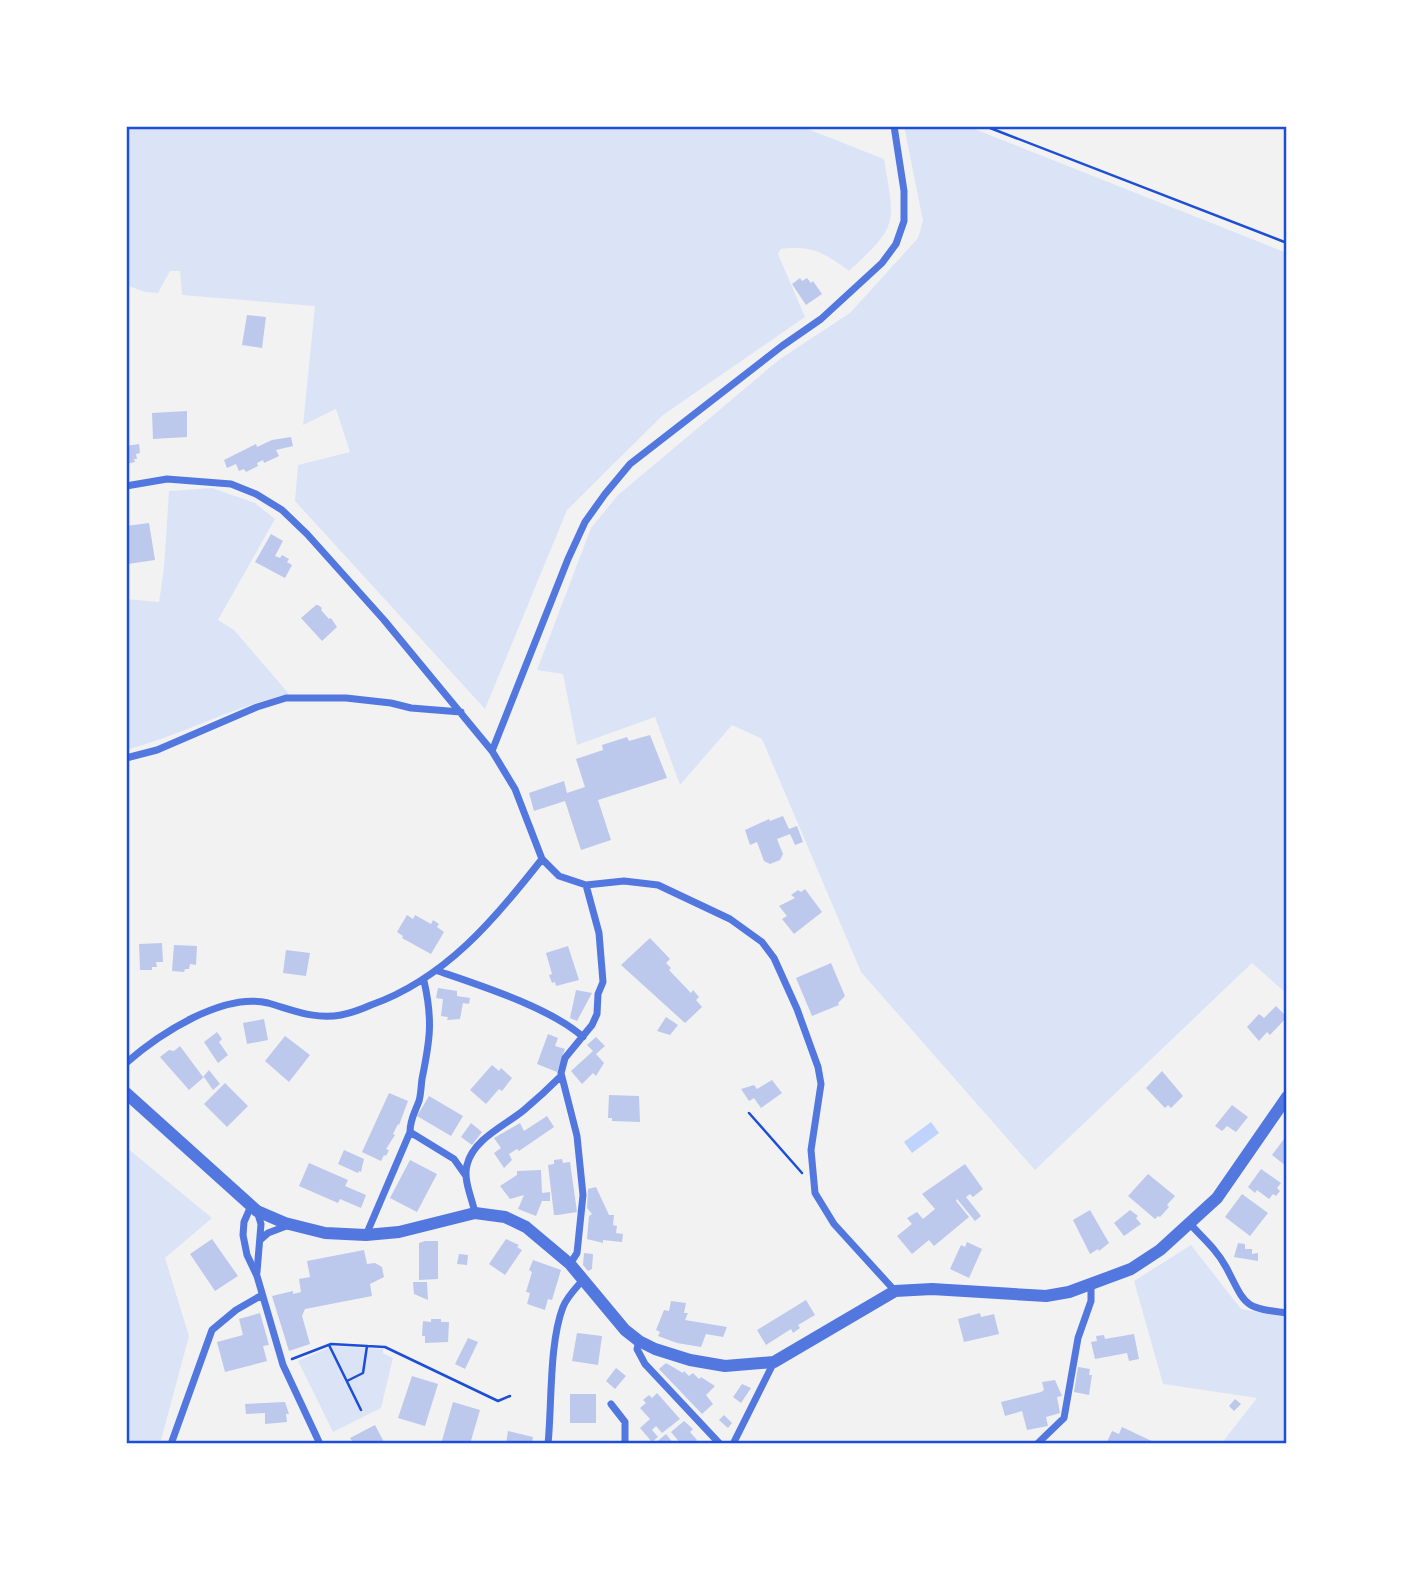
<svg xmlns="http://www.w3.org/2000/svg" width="1413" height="1570" viewBox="0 0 1413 1570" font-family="Cabin,sans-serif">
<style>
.green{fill:#dbe4f7}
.water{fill:#bfd3fe}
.building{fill:#bdc9ec}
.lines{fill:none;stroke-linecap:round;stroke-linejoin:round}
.path{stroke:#1d4ed8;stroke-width:2.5}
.minor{stroke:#5277de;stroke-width:7}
.tertiary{stroke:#5277de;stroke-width:12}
.neatline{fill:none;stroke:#1d4ed8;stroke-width:2.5}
</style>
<rect width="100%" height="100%" fill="#f2f2f2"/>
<!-- green -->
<path class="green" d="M126,126h674l84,33c11,65 15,66 -35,112 -24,-18 -37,-26 -68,-22l-3,5 27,63 -142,98 -96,95 -82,199 -190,-208 3,-36 52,-13 -14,-43 -33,16 12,-119 -133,-11 -2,-24h-10l-12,22 -13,-1 -19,-7z
M904,126h63l320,127v741l-35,-31 -217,207 -174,-198 -99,-233 -30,-14 -52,60 -25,-68 -78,28 -14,-71 -26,-4 54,-142 27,-33 162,-136 70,-46 68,-75 5,-17z
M212,488l43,15 20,16 -57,101 16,10 55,64c-54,12 -108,41 -163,56v-151l33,3 5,-34 5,-77z
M126,1147l86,71 -47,40 24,78 -29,108h-34z
M1191,1245l50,64 46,8v127h-66l36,-46 -94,-14 -29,-103z
M333,1346l50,3v4l10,5 -12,50 -48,24 -35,-71z"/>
<!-- water -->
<path class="water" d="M931,1122l8,11 -27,20 -8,-11z"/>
<!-- building -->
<path class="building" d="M800,278l2,3 5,-3 4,5 2,-2 9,13 -16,11 -14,-21z
M247,315l19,2 -4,31 -20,-3z
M187,411v26l-34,2 -1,-26z
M291,437l2,9 -17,4 3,6 -15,7 -1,-3 -6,3 1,3 -12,6 -2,-3 -5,2 -3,-7 -9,4 -3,-8 32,-16 1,3 15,-7z
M139,444l1,9 -4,1 1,5h-3l1,3 -9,2v-18z
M149,523l6,37 -27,4 -2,-9v-29z
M271,534l12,7 -8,15 5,2 2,-3 7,4 -2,3 5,3 -7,13 -30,-16z
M316,605h2l4,3 -1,2 8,9 2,-1 6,9 -15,14 -21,-23z
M650,735l17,43 -69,22 13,40 -30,10 -16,-49 -31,10 -5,-18 35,-12 3,12 18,-6 -9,-28 27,-9 -1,-5 25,-8 2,4z
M783,816l6,13 8,-3 6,16 -8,3 -5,-11 -13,5 6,15 -3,6 -10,4 -6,-3 -7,-19 -7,3 -5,-15 24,-11 1,2z
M805,889l17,23 -28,22 -12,-15 5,-3 -8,-10 16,-8 -4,-3 7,-5 3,2z
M407,915l6,4 2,-4 16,9 2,-4 6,4 -2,3 7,5 -13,22 -29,-16 1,-2 -6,-4z
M650,938l20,21 -4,4 5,5 -2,2 22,23 2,-3 6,7 -3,3 6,7 -17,16 -64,-58z
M162,943l1,19h-7l1,5h-5v3h-12l-1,-26z
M174,945l23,1 -1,19 -6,-1 -1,5h-4l-1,3 -12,-1z
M568,946l11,34 -23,6 -1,-4 -3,1 -3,-8 3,-1 -6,-21z
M286,950l24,3 -4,23 -23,-3z
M831,963l14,33 -7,7 1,2 -27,11 -16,-38z
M438,988l19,3v5l13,2 -1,6 -6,-1 -3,16 -13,1 1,-3 -7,-1 2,-17 -7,-1z
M576,990l16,3 -15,28 -7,-3z
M1276,1006l11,11 -17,18 -3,-3 -8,9 -12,-14 12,-13 5,4z
M666,1017l12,8 -8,10 -13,-4z
M264,1019l4,21 -21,4 -4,-21z
M217,1032l5,7 -3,3 9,13 -10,8 -14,-21z
M548,1034l10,4 -3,8 10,3 -8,23 -20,-8z
M285,1036l25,19 -21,27 -24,-21z
M596,1037l9,9 -9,8 8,9 -8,13 -3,-3 -11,11 -11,-13 22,-20 -6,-6z
M180,1046l23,31 6,-7 11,14 -7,6 -9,-13 -15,13 -29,-33 9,-7 5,1z
M492,1065l7,6 2,-3 11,10 -10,13 -3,-2 -13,15 -16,-14z
M1162,1071l21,25 -12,12 -3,-3 -3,3 -19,-20z
M772,1080l10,13 -21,15 -7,-10 -5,3 -8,-12 13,-4 3,4z
M225,1083l23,23 -21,21 -23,-23z
M389,1093l19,8 -9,24 -1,-1 -5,10 2,1 -9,14 3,1 -3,6 -2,-1 -3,6 -19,-9z
M609,1095l30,1 1,26 -28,-1v-3h-4z
M429,1096l34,20 -12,20 -34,-20z
M1232,1105l16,12 -12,15 -9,-6 -5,5 -7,-5z
M547,1116l7,11 -35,24 -2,-2 -8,5 3,6 -8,8 -10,-15 7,-5 -7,-10 26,-15 4,8z
M471,1123l11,9 -10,13 -11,-8z
M1287,1135v30l-1,1 -14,-11z
M344,1150l20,9 -3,13 -2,-1 -1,2 -20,-9z
M562,1159l1,4 7,-1 7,50 -19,3h-4l-6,-50 6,-1v-4z
M410,1160l27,14 -20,38 -27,-14z
M309,1163l39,17 -3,6 21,9 -5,13 -21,-9 -2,4 -39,-17z
M965,1164l18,25 -10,8 -3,-3 -4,3 15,19 -6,5 -18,-22 -1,2 13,16 -35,29 -5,-6 -17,14 -15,-18 15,-12 -5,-6 10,-6 6,7 12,-10 -13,-15z
M1261,1169l20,14 -4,5 3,3 -4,5 -3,-2 -4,5 -12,-9 -2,3 -7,-6z
M541,1170l1,23 8,-1v9h-8l-6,15 -18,-7 6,-14 -14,4 -10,-13 17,-11v-4z
M1148,1174l27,22 -8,9 2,2 -9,10 -2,-1 -3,3 -27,-23z
M596,1187l13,28h5l-1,10 4,1 -1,7 7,1 -1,8 -19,-2v3l-16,-4 2,-23 3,-2 -5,-6 1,-19z
M1242,1194l26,19 -18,23 -25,-19z
M1090,1210l19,33 -10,8 -1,-2 -8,5 -17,-34z
M1130,1210l8,6 -2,2 5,6 -17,12 -10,-13z
M212,1239l26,37 -23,15 -25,-37z
M506,1239l13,6 -2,2 5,3 -17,25 -16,-11z
M425,1241h13v38l-19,1v-37z
M967,1242l15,7 -13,29 -19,-9 11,-24 4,2z
M1238,1243l7,1v5h7v5l6,-1v8l-24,-4z
M364,1250l3,14 8,-1 7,4 2,10 -14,7 2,12 -67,13 -3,7 8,28 -21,7 -17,-55 21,-5v3l8,-2 -2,-13 11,-2 -3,-16z
M584,1253l9,1 -1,15 -4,2 -5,-6z
M459,1254l9,1 -1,10 -10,-1z
M533,1260l28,10 -9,30 -4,-1 -3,11 -18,-6 3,-11 -4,-1 6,-20 -3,-2z
M413,1282h14l1,18 -14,-6z
M806,1300l9,15 -17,10 2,3 -7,5 -2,-4 -25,16 -9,-15z
M671,1301l15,2 -2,10h4l-3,7 42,7 -4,10 -17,-3 -5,13 -24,-4 -19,-7 2,-4 -4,-2 8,-20 5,1z
M260,1313l9,32 -6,1 4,15 -42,11 -8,-30 26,-7 -4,-16z
M980,1313l1,4 13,-3 5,20 -35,8 -6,-23z
M431,1319h10v3h8l-1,20 -23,1v-7h-3l1,-15 8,1z
M577,1333l25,3 -4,29 -26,-4z
M1134,1334l5,25 -10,2 -2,-8 -32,6 -4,-17 6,-1 -1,-5 8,-1 1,4z
M468,1338l10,4 -13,27 -10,-5z
M666,1363l17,10 1,-2 5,5 4,-3 6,6 2,-2 14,9 -9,9 7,9 -11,10 -43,-45z
M1078,1367l12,2 -1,6h3l-3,20 -15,-3z
M616,1368l10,8 -11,13 -9,-8z
M412,1376l26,8 -13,42 -27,-8z
M1055,1380l7,16 -5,1 3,16 -14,4 2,9 -21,4 -5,-19 -17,5 -4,-14 40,-10 3,-2 -2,-8z
M742,1384l9,4 -10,15 -8,-6z
M657,1393l23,26 -18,14 -6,-7 -4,4 6,7 -6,5 -12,-14 10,-9 -10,-11 6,-5 -3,-3 6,-5 3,3z
M570,1394h26v29h-26z
M1235,1399l6,5 -7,7 -5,-5z
M285,1402l4,12h-3l1,8 -22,2v-11l-19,1 -1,-10z
M453,1402l27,8 -10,34h-29z
M724,1415l8,8 -4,5 -9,-8z
M684,1421l9,8 -3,3 7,8 -5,4h-11l-10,-12z
M375,1425l10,19h-31l-4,-6z
M1122,1427l36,17h-52l6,-13 7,3z
M508,1431l25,6 -1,7h-26z
M666,1434l8,10h-20z"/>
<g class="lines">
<!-- path -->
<path class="path" d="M985,126l302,117
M749,1113l53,60
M329,1345l32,65
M292,1359l39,-15 54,3 113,54 12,-5
M347,1381l16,-8 4,-27"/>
<!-- minor -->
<path class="minor" d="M126,486l41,-7 64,5 25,10 26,16 25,24 77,86 108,131 23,38 27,70 17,17 27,9 38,-4 34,4 72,34 32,23 12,16 23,51 21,58 3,17 -10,66 4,43 19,31 61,67
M492,751l76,-192 17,-37 20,-28 25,-30 152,-118 39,-27 61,-56 14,-19 8,-23v-30l-10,-65
M126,758l31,-8 100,-43 29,-9h60l45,5 20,5 50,4
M438,971c41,14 113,37 145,66
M126,1063c33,-29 97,-71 142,-60 25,7 47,17 73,12 10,-2 21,-6 30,-10 74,-26 124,-86 171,-146
M410,1132l44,27 12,17
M251,1206l-7,16 -1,13 4,20 10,21 26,89 37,79
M475,1213c-3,-15 -12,-33 -8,-48 6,-26 39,-40 57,-55 13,-11 25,-22 36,-33
M1190,1224c13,14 27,26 36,43 20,38 16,41 61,46
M366,1235l44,-103c0,-13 5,-20 9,-31 2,-7 2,-15 3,-22 8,-39 11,-59 2,-98
M260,1240l8,-7 21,-8
M570,1264l7,-11 6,-58 -6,-59 -16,-63 4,-15 27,-33 5,-11 1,-20 5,-12 -4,-49 -13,-48
M257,1272l4,-48 -4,-13
M639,1341l-2,8 8,15 75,80
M611,1404l14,18v22
M171,1444l41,-114 24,-20 26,-15
M548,1444c4,-39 1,-101 15,-137 4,-10 12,-18 19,-26
M733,1444l41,-82
M1037,1444l27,-26 14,-80 13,-37v-18"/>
<!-- tertiary -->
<path class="tertiary" d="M126,1093l131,118 28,12 40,10 41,2 33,-3 76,-19 30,4 21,10 44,37 55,66 14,11 16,8 35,11 35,6 49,-4 121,-71 37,-2 114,7 23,-4 62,-23 29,-19 57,-52 70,-101"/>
</g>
<!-- border -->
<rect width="1413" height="1570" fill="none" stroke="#ffffff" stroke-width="256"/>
<rect x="128" y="128" width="1157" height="1314" class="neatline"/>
</svg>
